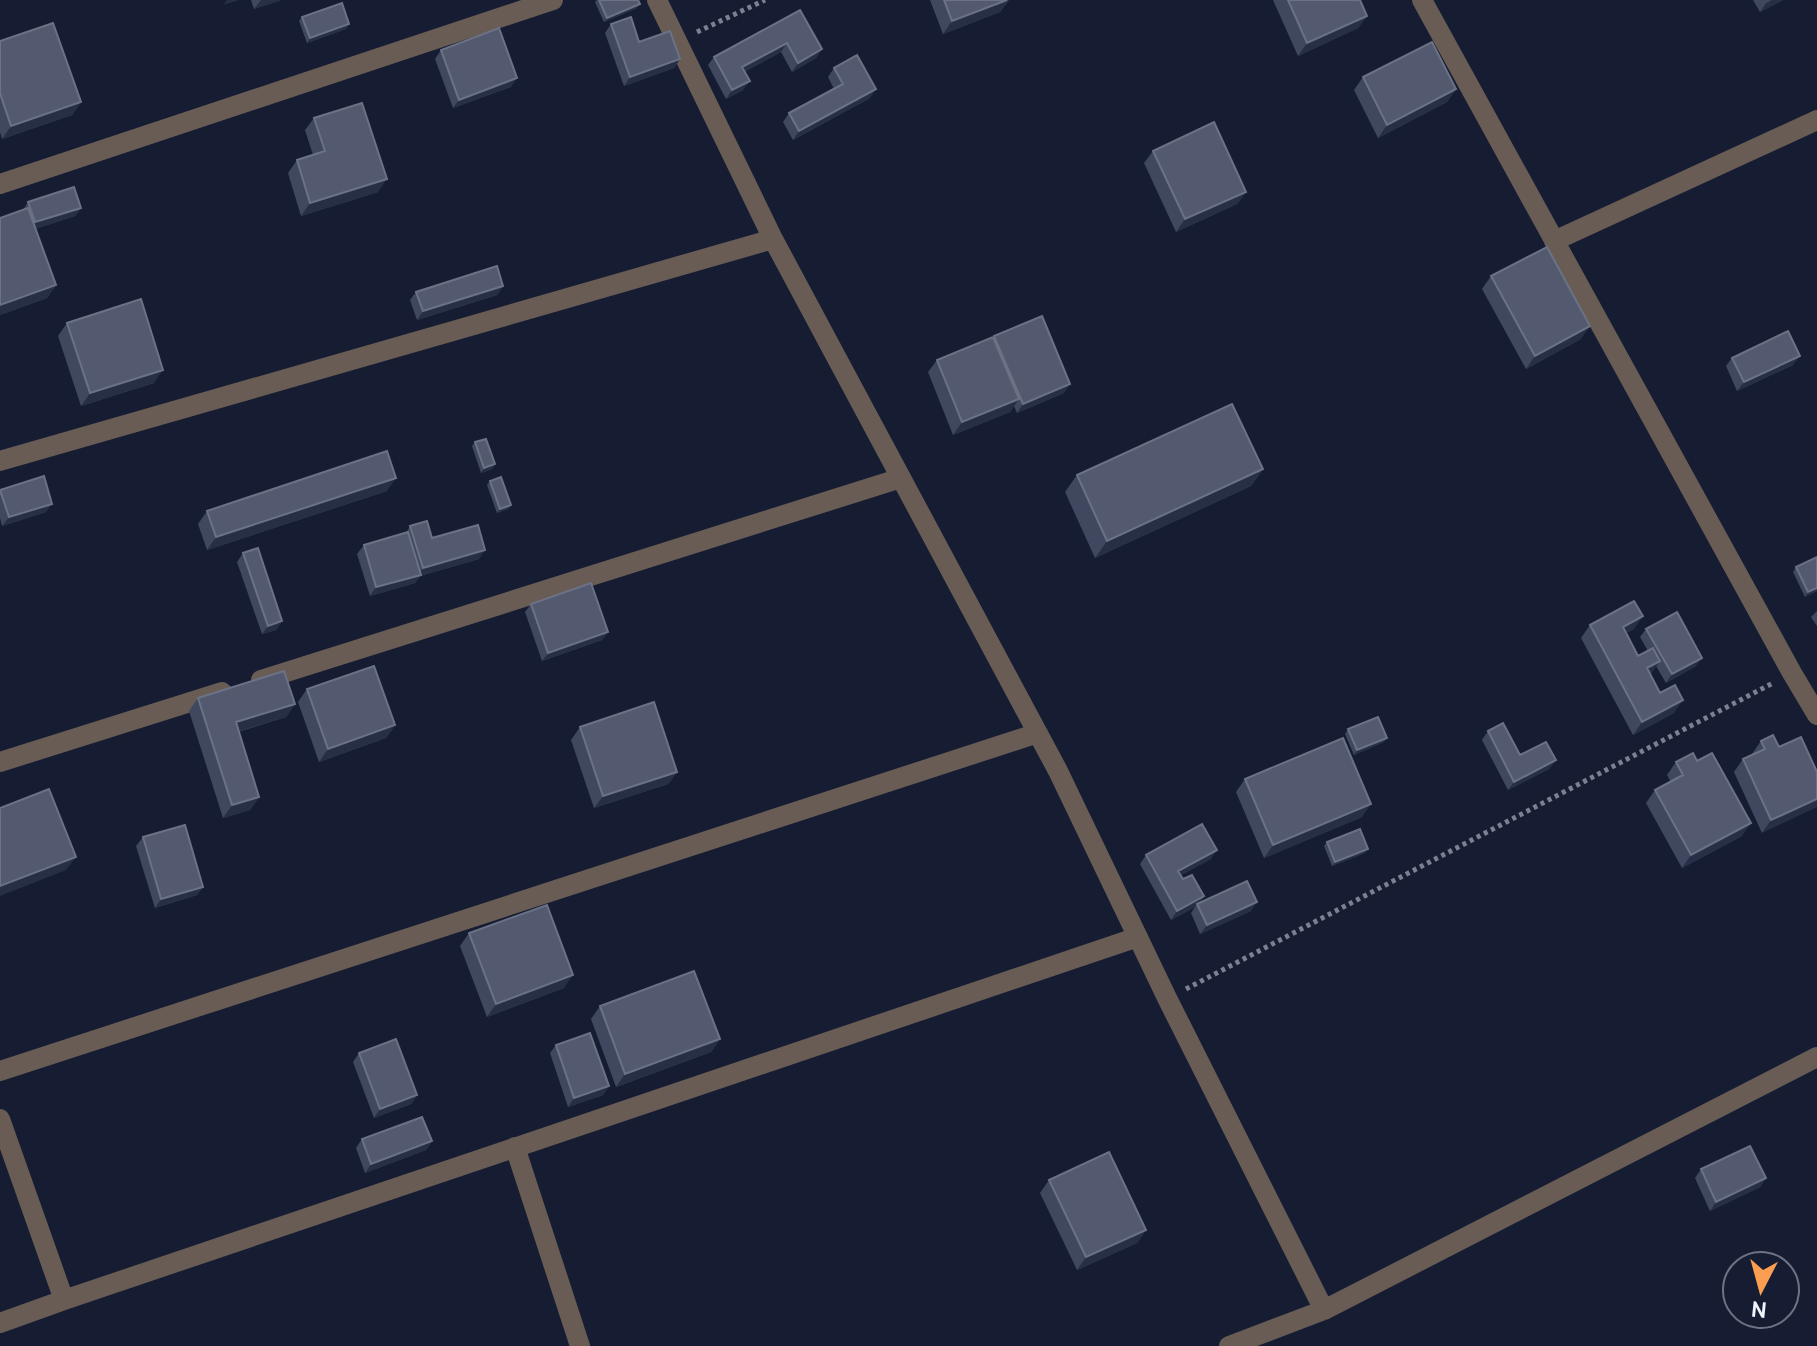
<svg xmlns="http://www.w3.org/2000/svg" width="1817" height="1346" viewBox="0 0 1817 1346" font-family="Cabin,sans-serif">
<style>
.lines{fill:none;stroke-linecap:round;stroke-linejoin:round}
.path{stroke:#7b8191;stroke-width:5;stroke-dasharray:4 4;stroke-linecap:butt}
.minor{stroke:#685c54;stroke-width:20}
.wall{fill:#40485f}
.shaded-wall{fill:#272f46}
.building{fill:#535a70;stroke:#6c7286;stroke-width:2}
</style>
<rect width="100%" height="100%" fill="#161d33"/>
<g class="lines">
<!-- path -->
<path class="path" d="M697,32l68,-32
M1186,989l587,-306"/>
<!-- minor -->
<path class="minor" d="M657,0l116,239 285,532 109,227 157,312
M1422,0l370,673 25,42
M0,184l553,-184
M1554,241l263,-121
M0,461l773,-222
M261,680l640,-202
M0,762l222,-70
M0,1071l1038,-338
M0,1119l64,181 -64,23
M515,1147l65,199
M64,1300l1074,-363
M1229,1346l95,-36 493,-253"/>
</g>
<!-- wall -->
<path class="wall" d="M251,0h30l-27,9z
M597,0h41l-1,8 -33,14 -9,-20z
M930,0h79l-9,12 -57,22z
M1273,0h87l7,16 -9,12 -60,28z
M1753,0h30l-23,12z
M800,10l22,39 -6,9 -24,14 -11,-20 -37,20 -1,18 -17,9 -18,-34 6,-8z
M302,17l47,7 -3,5 -39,14 -8,-22z
M611,24l28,18 41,17 -6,9 -50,18 -19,-53z
M0,41l81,61 -9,13 -70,24 -2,-7z
M441,50l70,37 -58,21 -18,-49z
M834,68l36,30 -77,42 -10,-18 6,-9 45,-24 -6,-12z
M1363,77l93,12 -9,13 -69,36 -24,-48z
M314,118l64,74 -77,24 -13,-43 9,-13 16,-5 -8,-25z
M1153,151l93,41 -9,12 -61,28 -32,-69z
M28,202l53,6 -6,8 -40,13 21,56 -9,13 -47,17v-97l23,-8z
M1491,276l90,63 -55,30 -44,-80z
M503,286l-6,9 -80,25 -7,-20 6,-8z
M67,323l87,60 -73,23 -23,-70z
M993,337l71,56 -47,20 -3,-7 -4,6 -57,23 -25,-63 9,-12z
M1732,358l61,7 -56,26 -11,-25z
M475,442l20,22 -3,5 -11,4 -9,-27z
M1263,469l-12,17 -156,72 -30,-66 12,-17z
M490,481l21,24 -3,4 -11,4 -10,-28z
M0,490l46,22 -44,14 -2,-8z
M387,491l-180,59 -9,-26 9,-13z
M410,526l22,12 47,21 -59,17 -5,7 -45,13 -13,-42 7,-9 42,-12z
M243,553l39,68 -6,9 -14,4 -25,-72z
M1796,567l21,24 -12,6 -12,-25z
M531,604l77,28 -6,8 -60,21 -17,-49z
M1817,611v15l-6,-9z
M1590,625l44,4 -8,4 12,23 10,-5 -8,-14 6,-8 50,37 -30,17 -10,-17 -6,8 10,19 14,20 -41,22 -52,-97z
M307,689l88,36 -9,13 -67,24 -21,-60z
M198,698l97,6 -9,13 -48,15 21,65 -9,13 -27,8 -34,-107z
M580,727l97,45 -9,12 -74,24 -23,-68z
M1348,729l36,13 -30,13 -9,-21z
M1488,731l32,24 36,5 -7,9 -41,21 -26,-50z
M1761,741l18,6 38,25 -55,61 -28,-61 9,-13 10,-4 -1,-1z
M1676,762l66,74 -60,32 -36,-65 9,-13 16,-8 -4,-7z
M1245,779l117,38 -98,41 -28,-66z
M143,837l60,50 -6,8 -42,13 -19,-62z
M1327,842l38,11 -33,13 -8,-20z
M1146,855l65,4 -30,16 2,4 21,17 -4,7 51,8 -51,23 -9,-21 4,-6 -24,13 -31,-56z
M469,933l95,55 -77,29 -27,-71z
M600,1006l120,33 -9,13 -95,35 -25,-68z
M556,1045l53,41 -6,9 -35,12 -18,-54z
M359,1053l58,42 -6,9 -37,14 -21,-56z
M362,1139l70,2 -6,9 -61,23 -9,-25z
M1701,1169l65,9 -6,9 -50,24 -15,-33z
M1049,1180l97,50 -9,13 -60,27 -37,-77z"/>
<!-- shaded-wall -->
<path class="shaded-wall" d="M227,0h12l-16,5z
M261,0h20l-27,9z
M1009,0l-9,12 -57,22 9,-13z
M1772,0h11l-23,12 6,-9z
M640,4l-3,4 -33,14 3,-4z
M1367,16l-9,12 -60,28 9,-13z
M349,24l-3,5 -39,14 3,-5z
M787,43l-6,9 -45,24 6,-9z
M822,49l-6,9 -24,14 6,-9z
M680,59l-6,9 -50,18 6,-9z
M517,78l-6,9 -58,21 6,-8z
M750,81l-7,9 -17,9 6,-9z
M876,89l-6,9 -77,42 6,-9z
M1456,89l-9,13 -69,36 9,-13z
M81,102l-9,13 -70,24 9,-13z
M387,179l-9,13 -77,24 9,-13z
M1246,192l-9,12 -61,28 9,-13z
M81,208l-6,8 -46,15 6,-9z
M56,285l-9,13 -47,17v-10z
M503,286l-6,9 -80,25 6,-9z
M1590,326l-9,13 -55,30 9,-13z
M1800,356l-7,9 -56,26 7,-9z
M163,370l-9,13 -73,23 9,-13z
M1070,384l-6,9 -47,20 6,-9z
M1019,399l-9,13 -57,23 9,-13z
M495,464l-3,5 -11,4 3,-5z
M1263,469l-12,17 -156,72 12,-17z
M396,478l-9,13 -180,59 9,-13z
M52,504l-6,8 -44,14 7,-9z
M511,505l-3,4 -11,4 3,-4z
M485,550l-6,9 -59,17 -5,7 -45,13 6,-9 41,-11 6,-8z
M1817,588v3l-12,6 3,-5z
M1643,616l-9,13 -20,11 9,-13z
M282,621l-6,9 -14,4 6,-8z
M608,632l-6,8 -60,21 6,-8z
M1702,658l-6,8 -30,17 6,-9z
M1660,661l-9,13 -4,-6z
M1683,700l-9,13 -41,22 9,-13z
M295,704l-9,13 -60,18 10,-13z
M395,725l-9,13 -67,24 9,-13z
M1387,738l-3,4 -30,13 3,-5z
M1556,760l-7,9 -41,21 6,-8z
M677,772l-9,12 -74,24 9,-12z
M259,797l-9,13 -27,8 9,-13z
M1817,799v8l-55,26 9,-13z
M1371,804l-9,13 -98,41 9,-13z
M1751,823l-9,13 -60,32 9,-13z
M1368,849l-3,4 -33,13 3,-4z
M1217,850l-6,9 -39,21 6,-9z
M76,857l-10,13 -66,26v-10z
M203,887l-6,8 -42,13 6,-9z
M1204,896l-6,9 -1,-1 -2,3 -24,13 6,-9z
M1257,902l-6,9 -51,23 7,-9z
M573,975l-9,13 -77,29 9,-13z
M720,1039l-9,13 -95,35 9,-13z
M609,1086l-6,9 -35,12 6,-9z
M417,1095l-6,9 -37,14 6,-9z
M432,1141l-6,9 -61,23 6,-9z
M1766,1178l-6,9 -50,24 6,-9z
M1146,1230l-9,13 -60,27 9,-13z"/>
<!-- building -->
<path class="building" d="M599,0h39l2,4 -33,14z
M944,0h63l-55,21z
M1288,0h72l7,16 -60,27z
M342,3l7,21 -39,14 -8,-21z
M800,10l22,39 -24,14 -11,-20 -45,24 8,14 -18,9 -18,-33z
M631,17l8,25 31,-11 10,28 -50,18 -19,-53z
M53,23l28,79 -70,24 -11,-33v-52z
M499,28l18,50 -58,22 -18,-50z
M1432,42l24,47 -69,36 -24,-48z
M857,55l19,34 -77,42 -10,-18 54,-29 -9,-16z
M362,103l25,76 -77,24 -13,-43 28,-9 -11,-33z
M1214,122l32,70 -61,27 -32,-68z
M74,187l7,21 -46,14 -7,-20z
M28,208l28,77 -56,20v-87z
M1547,247l43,79 -55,30 -44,-80z
M497,266l6,20 -80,25 -7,-19z
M141,299l22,71 -73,23 -23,-70z
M1042,316l28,68 -47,20 -29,-68z
M1788,331l12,25 -56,26 -12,-24z
M993,337l26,62 -57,23 -25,-62z
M1232,404l31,65 -156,72 -30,-66z
M486,439l9,25 -11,4 -9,-26z
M387,451l9,27 -180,59 -9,-26z
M44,476l8,28 -43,13 -9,-27z
M501,477l10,28 -11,4 -10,-28z
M427,521l5,17 46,-13 7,25 -62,18 -13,-42z
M408,532l13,43 -45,12 -12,-42z
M258,548l24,73 -14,5 -25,-73z
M1817,557v31l-9,4 -12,-25z
M591,583l17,49 -60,21 -17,-49z
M1634,601l9,15 -20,11 15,29 15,-8 7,13 -13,7 13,25 15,-8 8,15 -41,22 -52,-97z
M1677,612l25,46 -30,16 -26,-45z
M374,666l21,59 -67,24 -21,-60z
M284,671l11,33 -59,18 23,75 -27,8 -34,-107z
M654,702l23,70 -74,24 -23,-69z
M1378,717l9,21 -30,12 -9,-21z
M1503,723l17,32 26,-13 10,18 -42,22 -26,-51z
M1773,735l6,12 22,-10 16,35v27l-46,21 -28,-61 22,-10 -4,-8z
M1343,738l28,66 -98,41 -28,-66z
M1693,753l4,8 15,-8 39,70 -60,32 -36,-65 28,-15 -7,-13z
M49,789l27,68 -76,29v-78z
M1202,824l15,26 -39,21 5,8 9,-4 12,21 -27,15 -31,-56z
M185,825l18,62 -42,12 -18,-62z
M1360,829l8,20 -33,13 -8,-20z
M1247,881l10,21 -50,23 -10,-21z
M547,905l26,70 -77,29 -27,-71z
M694,971l26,68 -95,35 -25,-68z
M590,1033l19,53 -35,12 -18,-53z
M396,1039l21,56 -37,14 -21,-56z
M422,1117l10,24 -61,23 -9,-25z
M1750,1146l16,32 -50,24 -15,-33z
M1109,1152l37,78 -60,27 -37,-77z"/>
<!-- north arrow -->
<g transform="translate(1761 1290) rotate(186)"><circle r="38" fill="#161d33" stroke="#6d7384" stroke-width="2"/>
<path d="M0-6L14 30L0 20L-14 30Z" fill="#fb9e51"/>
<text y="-12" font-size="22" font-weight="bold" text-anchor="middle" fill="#f0f4fd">N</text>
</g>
</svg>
